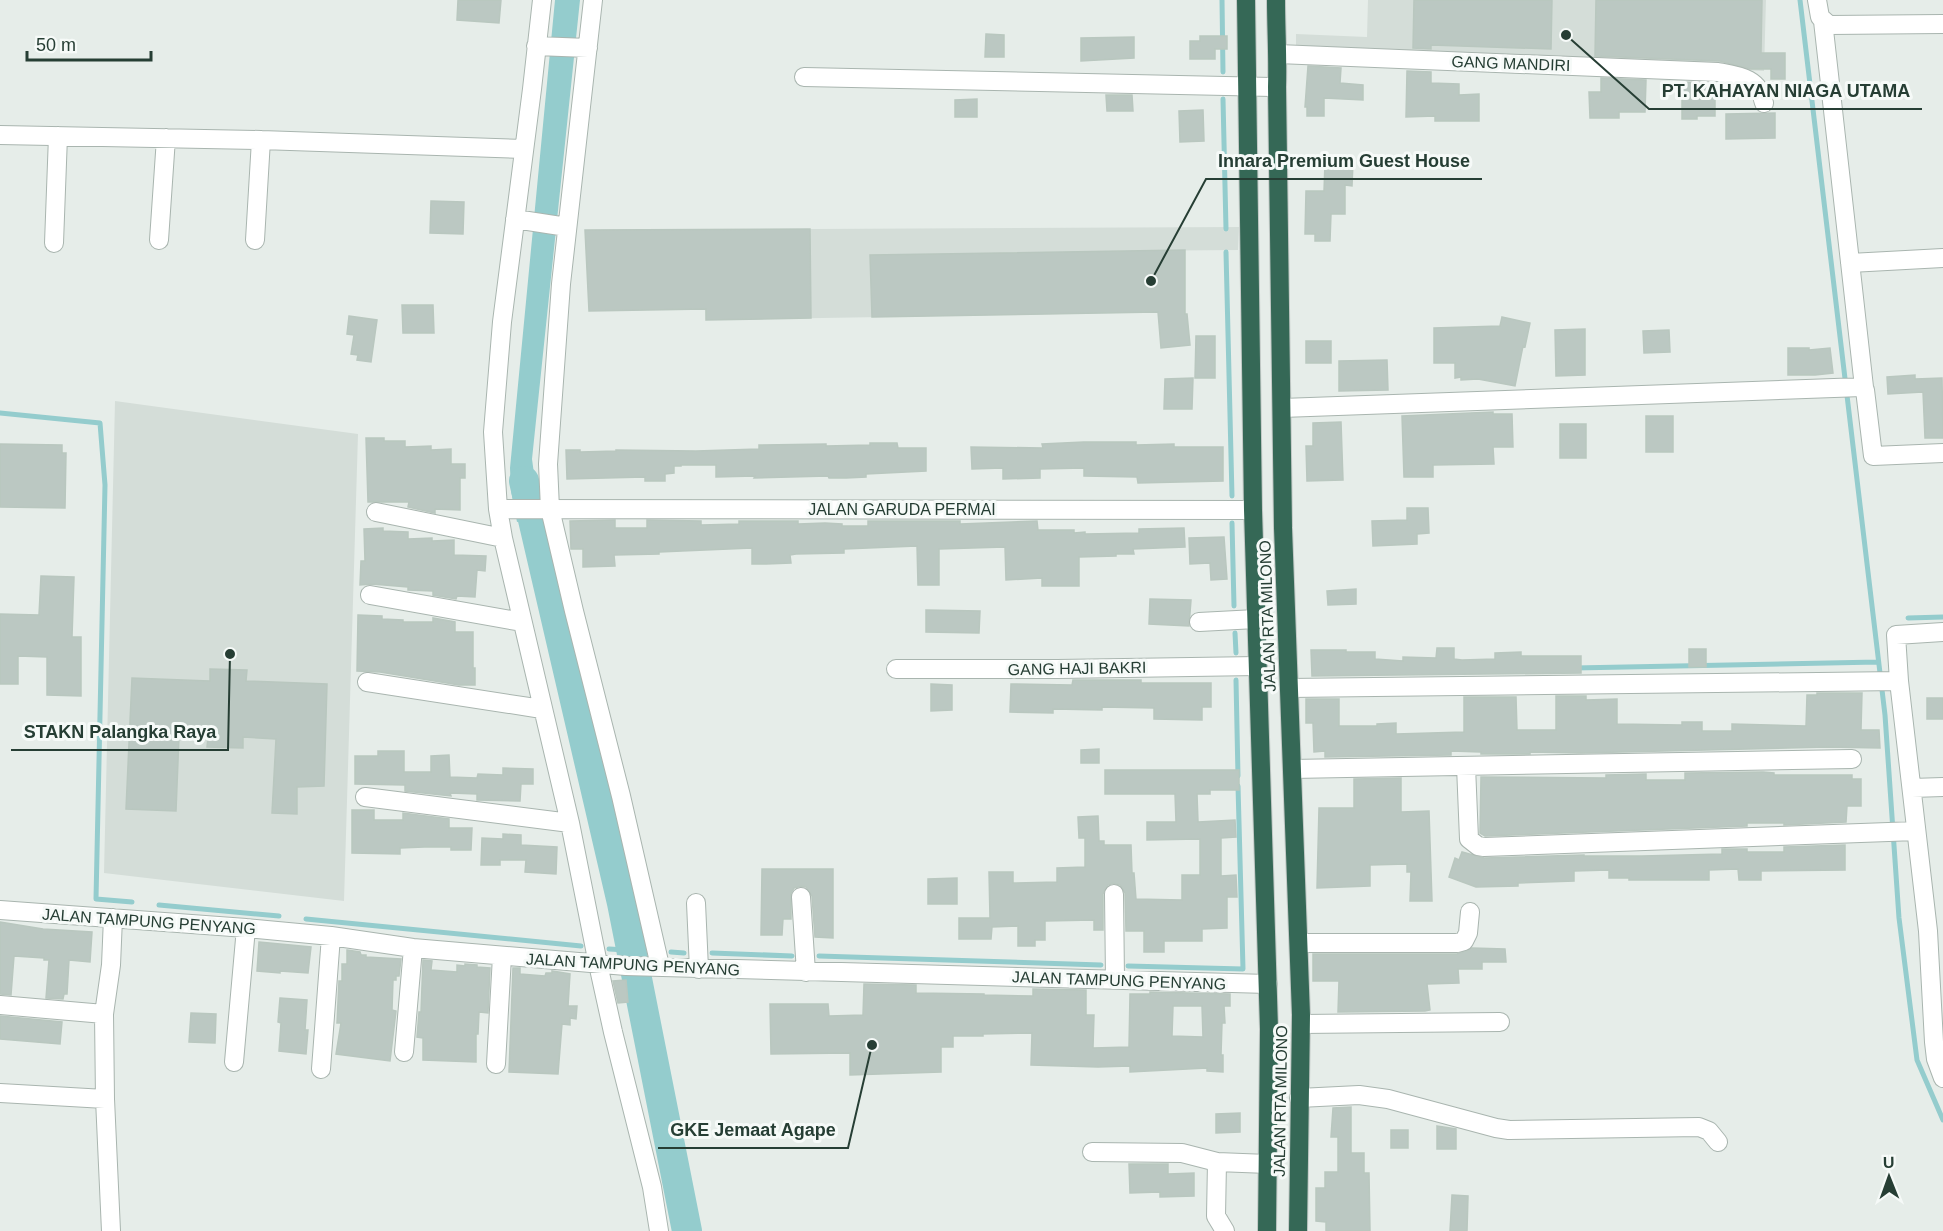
<svg xmlns="http://www.w3.org/2000/svg" width="1943" height="1231" viewBox="0 0 1943 1231" font-family="Arial,sans-serif">
<style>
.built{fill:#d4ddd8}
.water{fill:#94cccd}
.lines{fill:none;stroke-linecap:round;stroke-linejoin:round}
.stream{stroke:#94cccd;stroke-width:5}
.river{stroke:#94cccd;stroke-width:30}
.building{fill:#bbc8c2;stroke:#b9c7bf;stroke-width:1.5;fill-rule:evenodd}
.minor-casing{stroke:#a9b5af;stroke-width:20}
.highway-casing{stroke:#c2c9c6;stroke-width:20}
.minor{stroke:#fff;stroke-width:18}
.highway{stroke:#356856;stroke-width:18}
.labels{text-anchor:middle;stroke-width:6;stroke-linejoin:round;paint-order:stroke}
.street-label{font-size:16px;fill:#263e34;stroke:#f6faf8}
.leader{fill:none;stroke:#263e34;stroke-width:2}
.callout-dot{fill:#263e34;stroke:#f6faf8;stroke-width:2}
.callout-label{font-size:18px;text-anchor:middle;font-weight:bold;fill:#263e34;stroke:#f6faf8;stroke-width:6;stroke-linejoin:round;paint-order:stroke}
</style>
<rect width="100%" height="100%" fill="#e6ede9"/>
<!-- built -->
<path class="built" d="M1368,0h398l-2,71 -468,-20v-17l71,3z
M1239,227l-1,23 -122,1 1,62 -411,7 -1,-11 -116,2 -4,-81z
M115,401l243,33 -14,467 -240,-28z"/>
<!-- water -->
<path class="water" d="M555,0h25l-48,459 8,59 -23,4 -6,-31 -1,-23z"/>
<g class="lines">
<!-- stream -->
<path class="stream" d="M1222,0l1,72
M1800,0l85,715 14,203 18,142 26,60
M1223,99l3,130
M1226,252l6,244
M0,413l100,10 5,62 -9,414 36,3
M1232,523l2,83
M1908,618l35,-1
M1235,633l1,20
M1574,668l304,-6
M1236,680l2,96
M159,905l120,11
M306,919l275,27
M609,949l34,2
M671,952l13,1
M712,953l80,3
M819,956l282,9
M1128,966l115,3 -5,-183"/>
<!-- river -->
<path class="river" d="M524,481l98,422 65,328"/>
</g>
<!-- building -->
<path class="building" d="M458,0h43l-2,23 -42,-3z
M1414,0h138l-1,49 -120,-4v4l-18,-1z
M1596,0h166l-1,53h24v26h-14v-10h-21l-30,-8 -125,-5z
M986,34l18,1v22h-19z
M1200,36h27v13h-12v10h-25v-18h10z
M1134,37v21l-53,3v-23z
M1308,66l33,2 -1,15 23,2v15l-39,-2v18h-17v-9h-2z
M1407,71l24,1v11l28,1v11l20,-1v27h-44v-5l-29,1z
M1601,78l45,2 -1,32h-26v6h-29l-1,-26h12z
M1682,82l33,1v33h-18v3h-15z
M1106,95h26l1,16h-26z
M977,99v18h-22v-17z
M1203,110l1,31 -24,1 -1,-31z
M1775,113v25l-49,1v-25z
M1338,162h15l-1,24 -7,-1v29h-14l-1,27h-15v-7h-10l1,-43h18l1,-28 13,1z
M431,201l33,1 -1,32 -33,-1z
M810,229l1,89 -105,2v-11l-117,2 -4,-81z
M1185,250v64h2l3,31 -29,3 -3,-36 -286,5 -2,-62z
M402,305h31l1,28h-31z
M349,316l28,4 -6,42 -14,-2 1,-5 -7,-1 3,-19 -7,-1z
M1502,317l28,6 -5,24 -2,-1 -8,40 -37,-7 -17,1v-3l-6,1v-15h-21v-35l66,-2z
M1585,329v46l-29,1 -1,-46z
M1669,330l1,22 -26,1 -1,-22z
M1196,336h19v42h-20z
M1306,341h25v22h-25z
M1788,348h21v2l21,-2 3,25 -18,2h-27z
M1387,360l1,30 -49,1v-30z
M1915,375v4l27,-1 1,60h-18l-2,-46 -35,2 -1,-17z
M1193,378l-1,31h-28l1,-30z
M1493,412v2h19l1,33h-20l1,17 -61,1v12h-29l-2,-61z
M1646,416h27v36h-27z
M1341,422l2,58 -36,1 -1,-35h7v-23z
M1560,424h26v34h-26z
M366,438h18v3h21v6l26,-1v4l20,-1v15h14v14h-5v32l-25,-1v4l-27,-6 1,-5h-41z
M1084,442h52v3l38,-1v3h49v34l-85,2 -1,-6 -53,-1v-8l-44,1v9l-37,1v-11l-31,1 -1,-22 72,1 -1,-4z
M870,443h27l1,5h28v23l-60,3v3l-20,1h-17l-1,-2 -74,2 1,-2 -39,1v-12h-35v1h-7v7l-9,1v7h-20v-4l-78,2 -1,-29h14v2l36,-1v-1l80,1 63,-2v-4l67,-1v2l44,-1z
M0,444l62,1v8h4l-1,55 -65,-1z
M1407,508h21l1,25 -12,1v10l-44,2 -1,-25 35,-1z
M615,520v8h32v-8l54,1v4l38,-1v-3h59v3l27,-1 17,1v2h26v-5h92v3l77,-3 1,9h36v3l11,-1v2l54,-1v-4l45,-1 1,19 -52,2 1,5h-18v2l-37,1v29h-37v-8l-36,2 -1,-33 -66,2v36h-21l-1,-39 -73,3v4l-48,1 -6,1 1,8 -25,1h-14v-16l-93,4v2l-45,1 1,11 -32,1v-18h-12l-1,-28z
M383,528v3l25,1v7l24,-1v3l22,-1v15l32,1 -1,15 -8,-1 -2,27 -18,-1 -1,3 -23,-4v-4l-25,-1v-3l-36,-3 -12,1 1,-24h4l-1,-32z
M1224,537l3,42 -16,1 -1,-17 -20,1 -1,-26z
M41,576l33,1 -2,60h9v59l-34,-1v-38l-29,-1v28h-18v-70l39,1z
M1356,589v15l-28,1 -1,-14z
M1150,599l41,1 -2,26 -40,-2z
M926,610l54,1 -1,22 -53,-1z
M358,615l24,1v3l21,1v2h30v-4l22,4v10h18v36h2v17h-16l-79,-13 -23,-1z
M1437,648h17v11l8,1 33,-1v-6l26,-1v4h60v17l-269,3 -1,-26h35v2h29v7l28,2v-4l33,1z
M1689,649h17v18h-17z
M210,669l37,1 -1,11 81,3 -3,102 -27,1v27l-25,-1 4,-74 -33,-2v11l-36,-1 1,-10 -29,-1 -3,75 -50,-2 6,-131 78,3z
M1073,680h68v3h70v24h-9v13l-48,-1v-11l-52,-1v3l-49,-1v4l-43,-1 1,-28 61,1z
M931,684l21,1v25l-21,1z
M1817,693h45l-1,37h18l1,18 -53,-1 -247,6 -50,-1v2h-49v-2l-30,-1v4l-126,2v-6l-11,1 -1,-29h-7v-24h33v27h38v-2l19,-1v11l68,-2v-35h52l1,33h39v-34h30v4l31,-1v25l65,1v-3h20v9h30v-7l74,2 1,-31h10z
M1927,698h16v21h-16z
M1099,749v14h-18v-13z
M378,751h26v21h27v-16l18,-1 1,22 27,1 1,-4 25,1v-7l30,1v15h-12l-1,17 -43,-1v-6l-27,-1 1,3 -46,-5v-6l-50,-1v-28h23z
M1105,770h134v20h-29v4h-13l1,28 37,-2 1,17 -15,1v38l15,-1 1,22h-10v31l-25,1v12h-38v11h-20v-21h-18l-1,-38 -5,-8 -7,-2 -5,2 -5,9v36h-9v-10l-49,1v19h-10v6h-17v-20l-26,1 -1,12h-32v-21h31l-1,-46h24v11l44,-1v-14l28,-1v-29h-6l-1,-21 20,-1 1,25h5v4h27l1,28h2l2,26 46,1v-25h18v-36l-53,1v-18h29l-1,-28h-70z
M1763,772l11,1v2h78v4h9v27h-14l-1,16 -62,3v-2h-37v3l-262,10 -5,-3 1,-56 125,1v-3l40,-1v6h39v-7z
M1401,778v34l28,-1 3,90h-22l1,-29h-4v-8l-37,1v21l-53,2 2,-80h35v-29z
M352,810h22v10h29v-7l46,6v9h23l-1,22h-20v-3h-27l-24,1v6l-48,-1z
M503,834l18,1v10l36,2 -1,27 -31,-2 1,-12h-26v5h-19l1,-27 21,1z
M1845,845v25l-84,1v9h-22l-1,-11 -29,1v10h-80v-2h-20v-8l-35,1v10l-56,2v3l-42,1 -27,-10 6,-19 4,2 3,-8 22,6 100,-3v1h58l80,-2v-5h25v3h37v-5z
M762,869h71v69l-18,-1 -3,-41 -6,-9 -5,-1 -7,2 -3,5v26h-8l-1,16h-21z
M957,878v26h-29v-25z
M0,922l43,7 49,3 -2,30 -21,-2 -2,34h-3l-1,5 -17,-1 3,-38h-5v-2l-30,-2 -3,39 -11,-1z
M259,942l52,5 -3,26 -28,-2v2l-23,-2z
M1472,948l33,1 1,13h-24v7h-24l1,14 -32,1 3,26 -5,1 -87,1 1,-31h-26v-27h144z
M347,950l13,2 1,3h5v2l35,2 -2,17h-3v4h-3l-1,30 4,1 -6,50 -54,-7 5,-31h-4l2,-42h3v-17h5z
M423,960l9,1 -1,9 26,2v-7l8,1v-2l12,1v2l13,1 -2,45 -9,-1 -1,22h-2v28l-53,-2v-22l-6,-1 2,-25h2z
M513,968h7v6l25,2 1,-3h6v-2l18,3 -2,32h9l-1,13 -6,-1v7l-8,-1 -4,50 -49,-2z
M626,980l2,22 -10,1 -5,-22z
M864,984l52,1v8l68,1v1l49,1v-7l53,1v25h8l-1,33 36,-1 1,-53h20v-2l80,2v12h-6l1,17h-3l-1,32h2v17l-16,-1v-3l-77,4v-6l-32,1 -67,-2 1,-32 -49,1v2h-30v11h-12v25l-91,3v-22l-79,1 -1,-50h58l1,12 34,-1zM1173,1006h29l1,31 -31,-1z
M280,998l27,2 -2,30h3l-2,24 -27,-3 2,-28 -3,-1z
M191,1013l25,1 -1,29 -26,-1z
M0,1016l62,6 -2,22 -60,-5z
M1351,1107v46h13v20h5l1,58h-44v-9l-10,-1v-33h9v-16h13v-35h-7l2,-29z
M1240,1113v19l-24,1v-19z
M1437,1126l19,3v20h-19z
M1391,1130h17v18h-17z
M1129,1164h39v10l26,-1v23l-34,1v-5l-30,1z
M1452,1195l16,1 -1,35h-17z"/>
<g class="lines">
<defs>
<path id="minor" d="M542,0l-10,89 -30,233 -9,110 5,77 5,29 67,285 28,141 15,68 39,155 7,44
M593,0l-32,284 -13,180 2,45 24,102 47,185 39,170
M1817,0l3,17 9,8 114,-1
M1823,21l41,366
M536,46l52,2
M1278,54l440,18c22,4 41,6 46,31
M804,77l473,10
M0,135l261,5 263,9
M515,219l52,8
M159,240l7,-102
M255,240l6,-100
M54,243l4,-107
M1850,263l93,-5
M1282,408l580,-21 3,3 8,66 70,-3
M498,509l755,1
M376,512l127,26
M370,595l152,27
M1199,622l57,-3
M1943,632l-47,3 3,46 29,250 6,111 2,17 7,19
M896,669h161l201,-3
M367,682l175,27
M1289,688l610,-7
M1466,766l3,73 9,7 6,1 432,-16
M1292,769l560,-10
M1912,788l31,-1
M365,797l205,26
M1114,894l1,85
M801,897l5,75
M696,903l3,66
M0,910l246,18 85,8 82,12 213,18 642,18
M1299,943h158l7,-2 4,-8 2,-21
M0,1005l104,9 7,-49 2,-47
M104,1014l1,85 6,132
M1301,1024l199,-2
M404,1052l9,-104
M234,1062l12,-134
M496,1064l6,-108
M321,1069l10,-133
M0,1093l105,6
M1299,1098l60,-3 29,4 108,29 13,2 190,-3 10,4 9,11
M1092,1152l90,1 35,9 51,2
M1217,1162l-1,54 9,15"/>
<path id="highway" d="M1246,0l7,510 16,519 -2,202
M1276,0c0,29 2,58 1,87l6,441 18,487 -3,216"/>
</defs>
<!-- minor casing -->
<use href="#minor" class="minor-casing"/>
<!-- highway casing -->
<use href="#highway" class="highway-casing"/>
<!-- minor -->
<use href="#minor" class="minor"/>
<!-- highway -->
<use href="#highway" class="highway"/>
</g>
<g class="labels">
<!-- street labels -->
<g class="street-label">
<text transform="translate(1511 63) rotate(2)" y="6">GANG MANDIRI</text>
<text x="902" y="515">JALAN GARUDA PERMAI</text>
<text transform="translate(1267 616) rotate(-92)" y="6">JALAN RTA MILONO</text>
<text transform="translate(1077 668) rotate(-1)" y="6">GANG HAJI BAKRI</text>
<text transform="translate(149 921) rotate(4)" y="6">JALAN TAMPUNG PENYANG</text>
<text transform="translate(633 964) rotate(3)" y="6">JALAN TAMPUNG PENYANG</text>
<text transform="translate(1119 980) rotate(2)" y="6">JALAN TAMPUNG PENYANG</text>
<text transform="translate(1280 1101) rotate(-89)" y="6">JALAN RTA MILONO</text>
</g>
</g>
<!-- callouts -->
<path class="leader" d="M1566 35L1649 109H1922M1151 281L1206 179H1482M230 654L228 750H11M872 1045L848 1148H658"/>
<g class="callout-dot">
<circle cx="1566" cy="35" r="6"/>
<circle cx="1151" cy="281" r="6"/>
<circle cx="230" cy="654" r="6"/>
<circle cx="872" cy="1045" r="6"/>
</g>
<g class="callout-label">
<text x="1786" y="97">PT. KAHAYAN NIAGA UTAMA</text>
<text x="1344" y="167">Innara Premium Guest House</text>
<text x="120" y="738">STAKN Palangka Raya</text>
<text x="753" y="1136">GKE Jemaat Agape</text>
</g>
<!-- north arrow -->
<g transform="translate(1889 1177) rotate(359)" stroke="#f6faf8" stroke-width="4.5" paint-order="stroke">
<path d="M0-4.5L10 22L0 15L-10 22Z" fill="#263e34"/>
<text y="-9" font-size="16" font-weight="bold" text-anchor="middle" fill="#263e34">U</text>
</g>
<!-- scale -->
<path d="M27 51v9h124v-9" fill="none" stroke="#263e34" stroke-width="3"/>
<text x="36" y="51" font-size="18" fill="#263e34" stroke="#f6faf8" stroke-width="4.5" paint-order="stroke">50 m</text>
</svg>
